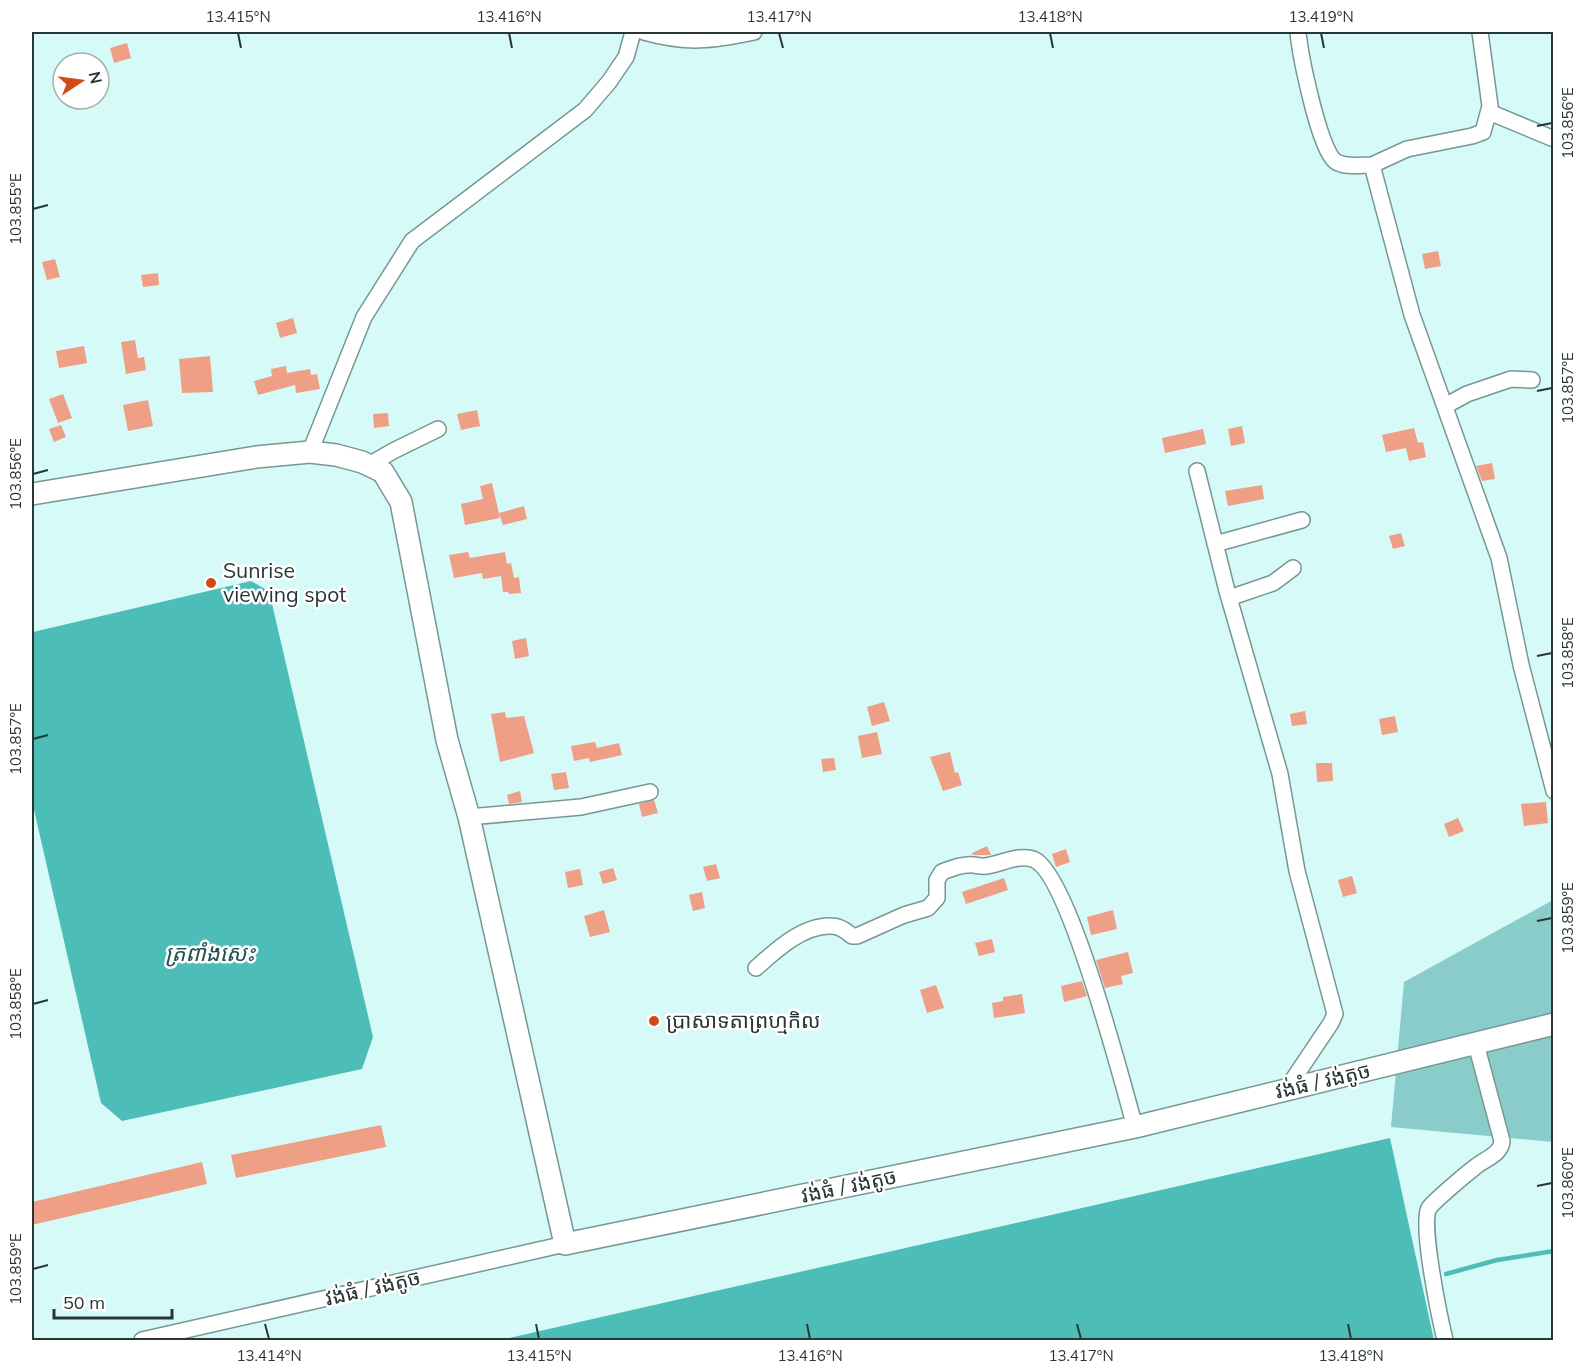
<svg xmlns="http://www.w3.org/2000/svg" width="1585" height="1372" viewBox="0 0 1585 1372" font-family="Mulish,'Noto Sans Khmer',sans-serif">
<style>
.green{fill:#89ccc9}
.water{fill:#4dbdb8}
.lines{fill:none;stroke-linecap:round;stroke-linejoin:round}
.stream{stroke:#4dbdb8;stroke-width:4.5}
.building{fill:#ee9f86}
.street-casing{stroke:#769795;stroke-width:18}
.secondary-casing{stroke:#769795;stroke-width:24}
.street{stroke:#fff;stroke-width:15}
.secondary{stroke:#fff;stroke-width:21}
.ticks{fill:none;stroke:#283635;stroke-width:2}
.poi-dot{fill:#d24b16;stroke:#fff;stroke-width:2}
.labels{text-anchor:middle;stroke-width:5;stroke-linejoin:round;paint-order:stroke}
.poi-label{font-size:21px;fill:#283635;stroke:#fff;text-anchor:start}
.street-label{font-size:21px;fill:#283635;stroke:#fff}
.water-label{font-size:22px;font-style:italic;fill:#225351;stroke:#fff}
.neatline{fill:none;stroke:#283635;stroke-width:2}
.ticks-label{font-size:15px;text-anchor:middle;fill:#283635}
</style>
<rect width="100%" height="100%" fill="#d6faf7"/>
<!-- green -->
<path class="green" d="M1553,900v242l-162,-15 13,-145z"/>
<!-- water -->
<path class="water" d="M251,581l18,10 104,446 -11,32 -240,52 -21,-18 -69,-302v-166l1,-3z
M1390,1138l44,202h-934z"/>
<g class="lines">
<!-- stream -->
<path class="stream" d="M1446,1274l51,-14 57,-9"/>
</g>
<!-- building -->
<path class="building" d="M127,43l4,15 -17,5 -4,-15z
M1438,251l3,15 -16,3 -3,-15z
M55,259l5,18 -13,3 -5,-18z
M158,273l1,12 -16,2 -2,-12z
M293,318l4,15 -17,5 -4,-15z
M135,340l3,18 6,-1 2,13 -20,4 -5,-32z
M84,346l3,17 -28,5 -3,-17z
M210,356l3,36 -31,1 -3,-34z
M286,366l1,7 23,-4 1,6 6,-1 3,15 -24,4 -1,-8 -37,10 -4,-14 18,-5 -1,-7z
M63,394l9,24 -14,5 -9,-24z
M148,400l5,26 -25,5 -5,-26z
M477,410l3,16 -19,4 -4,-16z
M388,413l1,13 -15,2 -1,-14z
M61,425l5,12 -12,5 -5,-13z
M1242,426l3,17 -14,3 -3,-17z
M1414,428l4,15 5,-1 3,15 -17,4 -3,-13 -20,4 -4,-17z
M1203,429l3,15 -41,9 -3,-15z
M1492,463l3,16 -13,2 -6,-15z
M492,483l8,35 -35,7 -4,-21 22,-5 -3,-13z
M1262,485l2,14 -36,7 -3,-15z
M524,506l3,13 -24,6 -4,-12z
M1401,533l4,13 -12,3 -4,-13z
M468,552l2,6 35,-6 2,12 4,-1 3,15 5,-1 2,16 -12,1 -1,-2h-5l-2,-16 -18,3 -1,-6 -28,5 -5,-23z
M526,638l3,18 -14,3 -3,-18z
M884,702l6,19 -18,5 -5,-19z
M1305,711l2,13 -15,2 -2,-12z
M505,712l1,6 18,-2 10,37 -34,9 -9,-48z
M1395,716l3,16 -16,3 -3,-16z
M877,732l5,22 -20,4 -4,-22z
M595,742l2,6 22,-5 3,12 -32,7 -1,-4 -15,3 -3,-15z
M950,752l5,21 3,-1 4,13 -19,6 -13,-34z
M834,758l2,12 -13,2 -2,-13z
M1316,763h16l1,18 -16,1z
M566,772l3,16 -15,2 -3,-16z
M520,791l2,11 -13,2 -2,-9z
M654,800l4,13 -16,4 -3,-13z
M1546,802l2,21 -24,3 -3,-22z
M1458,818l6,13 -15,6 -5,-13z
M987,846l4,9h-18l-1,-2z
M1066,849l4,13 -14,5 -4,-13z
M716,864l4,14 -13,3 -4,-14z
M613,868l4,12 -14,4 -4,-12z
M580,869l3,16 -15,3 -3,-16z
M1352,876l5,17 -14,4 -5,-17z
M1004,878l4,12 -42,14 -4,-12z
M702,892l3,16 -12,3 -4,-16z
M604,910l6,22 -20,5 -6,-21z
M1113,910l4,19 -26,6 -4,-18z
M992,939l3,13 -16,4 -4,-13z
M1128,952l5,21 -12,3 2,8 -18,4 -9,-28z
M1082,981l5,15 -23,6 -3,-16z
M936,985l8,23 -17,5 -7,-23z
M1022,994l3,19 -31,5 -2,-15 11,-2v-4z
M381,1125l5,22 -150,31 -5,-23z
M202,1162l5,22 -175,41v-23z"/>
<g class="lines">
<defs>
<path id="street" d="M644,32c43,12 68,9 110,0
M1298,32c2,22 21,117 37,129 9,7 26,4 37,4l40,150 87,243 22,107 33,126
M1489,112l65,27
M1372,165l35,-16 65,-13 11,-4 7,-26 -10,-74
M1445,406l22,-12 44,-15 21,1
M310,452l54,-135 48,-76 173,-131 24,-28 17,-25 7,-25
M369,465l24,-14 45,-22
M1197,471l30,120 53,183 17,97 38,143 -4,9 -45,67
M1215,544l87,-24
M1229,598l44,-15 20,-15
M469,817l112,-10 69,-15
M756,968c20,-18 47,-43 75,-42 9,0 15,5 21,10h5l47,-21 24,-7 9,-10v-18l5,-8c8,-3 17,-7 26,-7 6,-1 12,2 18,1 15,-2 35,-13 49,-6 35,18 87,221 100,267
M142,1340l423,-96
M1445,1340c-5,-21 -25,-116 -16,-132 5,-7 37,-34 45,-40 10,-9 27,-13 28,-27l-26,-97"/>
<path id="secondary" d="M32,494l224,-37 54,-5 26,3 26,7 15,7 6,3 18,30 46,238 22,77 96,427 570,-117 419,-103"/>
</defs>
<!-- street casing -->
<use href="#street" class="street-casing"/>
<!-- secondary casing -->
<use href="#secondary" class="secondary-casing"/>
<!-- street -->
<use href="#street" class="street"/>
<!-- secondary -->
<use href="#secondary" class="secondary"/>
</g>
<!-- ticks -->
<path class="ticks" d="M238,33l3,15M509,33l3,15M779,33l4,15M1050,33l3,15M1321,33l3,15M1537,126l15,-3M33,209l15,-4M1537,391l15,-3M33,474l15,-4M1537,656l15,-3M33,739l15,-4M1537,921l15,-3M33,1004l15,-4M1537,1186l15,-3M33,1269l15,-4M265,1324l4,15M536,1324l3,15M807,1324l3,15M1077,1324l4,15M1348,1324l3,15"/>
<!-- markers -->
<g class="poi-dot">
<circle cx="211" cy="583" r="6"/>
<circle cx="654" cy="1021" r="6"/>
</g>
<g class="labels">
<!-- poi labels -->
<g class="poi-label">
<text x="223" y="578">Sunrise<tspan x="223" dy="24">viewing spot</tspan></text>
<text x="666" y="1028">ប្រាសាទតាព្រហ្មកិល</text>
</g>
<!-- street labels -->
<g class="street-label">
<text transform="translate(1323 1081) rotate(-13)" y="7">វង់ធំ / វង់តូច</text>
<text transform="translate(849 1186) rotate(-12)" y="7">វង់ធំ / វង់តូច</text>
<text transform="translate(373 1288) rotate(-13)" y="7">វង់ធំ / វង់តូច</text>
</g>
<!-- water labels -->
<g class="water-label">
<text x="210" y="961">ត្រពាំងសេះ</text>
</g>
</g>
<!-- border -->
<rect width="1585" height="1372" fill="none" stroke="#ffffff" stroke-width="66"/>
<!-- north arrow -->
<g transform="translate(81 81) rotate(77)"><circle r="28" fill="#ffffff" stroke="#a9afae" stroke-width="1.5"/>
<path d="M0-4.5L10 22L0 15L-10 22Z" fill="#d24b16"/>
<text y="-9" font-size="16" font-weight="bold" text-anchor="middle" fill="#283635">N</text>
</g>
<!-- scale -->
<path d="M54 1309v9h118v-9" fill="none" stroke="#283635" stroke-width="3"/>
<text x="63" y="1309" font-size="18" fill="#283635" stroke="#ffffff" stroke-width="4.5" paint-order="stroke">50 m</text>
<rect x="33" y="33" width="1519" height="1306" class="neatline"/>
<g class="ticks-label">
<text x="238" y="22">13.415°N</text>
<text x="509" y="22">13.416°N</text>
<text x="779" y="22">13.417°N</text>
<text x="1050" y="22">13.418°N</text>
<text x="1321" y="22">13.419°N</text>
<text transform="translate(1568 123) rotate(-90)" y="5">103.856°E</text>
<text transform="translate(16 209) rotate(-90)" y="5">103.855°E</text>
<text transform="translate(1568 388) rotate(-90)" y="5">103.857°E</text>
<text transform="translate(16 474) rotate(-90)" y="5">103.856°E</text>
<text transform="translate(1568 653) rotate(-90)" y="5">103.858°E</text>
<text transform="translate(16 739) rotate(-90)" y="5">103.857°E</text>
<text transform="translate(1568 918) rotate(-90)" y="5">103.859°E</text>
<text transform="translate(16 1004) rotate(-90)" y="5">103.858°E</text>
<text transform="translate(1568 1183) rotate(-90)" y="5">103.860°E</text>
<text transform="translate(16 1269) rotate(-90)" y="5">103.859°E</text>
<text x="269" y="1361">13.414°N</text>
<text x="539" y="1361">13.415°N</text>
<text x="810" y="1361">13.416°N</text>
<text x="1081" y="1361">13.417°N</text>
<text x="1351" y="1361">13.418°N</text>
</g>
</svg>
